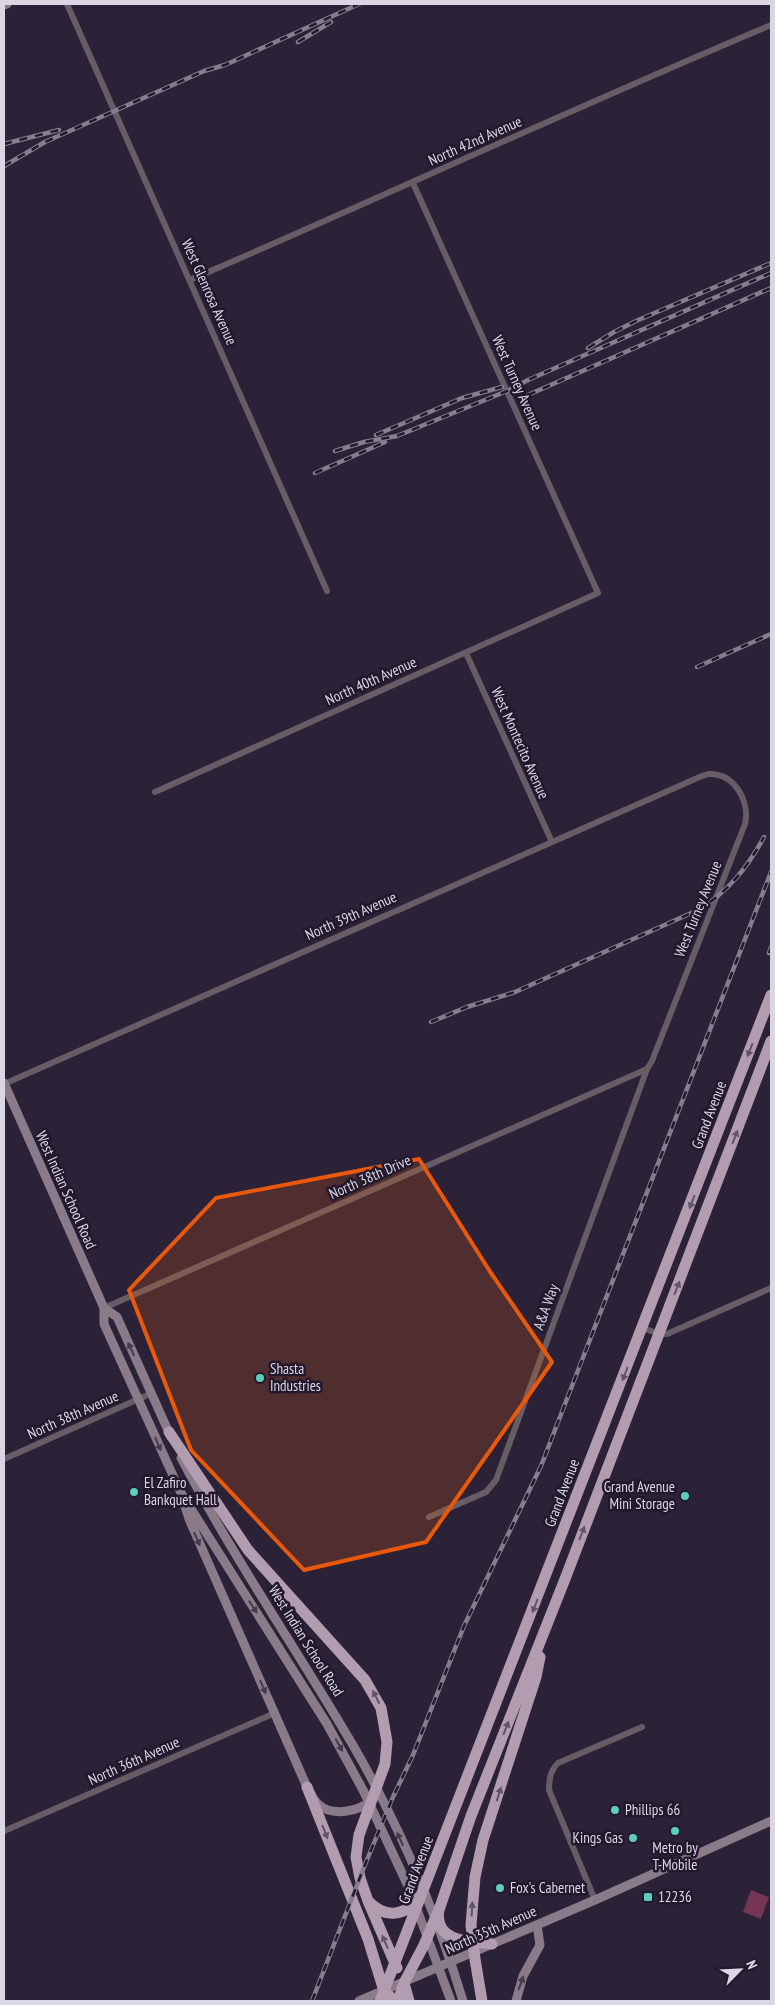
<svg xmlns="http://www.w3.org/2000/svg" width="775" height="2005" viewBox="0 0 775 2005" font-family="'PT Sans Narrow',sans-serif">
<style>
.green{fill:#753553}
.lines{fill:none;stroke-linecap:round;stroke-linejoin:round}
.minor{stroke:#665d65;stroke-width:6}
.secondary{stroke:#897b88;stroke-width:9}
.trunk{stroke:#b19cb0;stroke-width:11}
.rail-casing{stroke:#857e8f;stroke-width:4.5}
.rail{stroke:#22192d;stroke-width:2.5;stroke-dasharray:8;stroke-linecap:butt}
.oneway{fill:#625468}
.oneway2{fill:#463b4d}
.marked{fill:#e8590c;fill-opacity:0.2;stroke:#e8590c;stroke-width:4;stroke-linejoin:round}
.poi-dot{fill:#5ccebb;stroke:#22192d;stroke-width:2}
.labels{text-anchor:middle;stroke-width:5;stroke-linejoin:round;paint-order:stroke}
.street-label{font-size:15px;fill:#dbd6e4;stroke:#22192d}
.poi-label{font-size:15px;fill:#dbd6e4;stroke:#22192d;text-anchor:start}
</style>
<rect width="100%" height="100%" fill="#2b2237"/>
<!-- green -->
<path class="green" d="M751,1890l18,7 -8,22 -18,-7z"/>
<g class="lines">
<!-- minor -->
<path class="minor" d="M67,4l260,587
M190,280c194,-84 386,-173 581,-255
M466,653l86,189
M155,792l443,-199 -185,-410
M4,1084l691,-305c5,-2 10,-5 15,-5 26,0 40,29 35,50l-93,237 -5,8 -151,411 -10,12 -57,25
M104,1308l543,-239
M643,1328l16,6h8l104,-46
M4,1459l148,-66
M4,1831l271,-118
M595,1900l-46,-110c0,-10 1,-19 9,-27l84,-36"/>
<!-- secondary -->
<path class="secondary" d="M4,5l3,-1
M4,1083l100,225v16l77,169 146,231 36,66 46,98 42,113
M104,1308l13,9 54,120
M181,1458c52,99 116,192 173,289 45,78 83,168 109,254
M184,1503l5,16 118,268c3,6 6,12 11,17 14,13 42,8 54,-5
M359,2001l236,-101 176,-79
M516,2001l7,-25 17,-31 -3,-20"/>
<!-- trunk -->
<path class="trunk" d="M169,1432l79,118 117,130 16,28 6,34 -2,22 -26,71 -3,22 4,21 8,23 29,67
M307,1787l61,152 16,52 11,10
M369,1902c17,17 36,14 49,-4
M439,1910c-6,32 31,32 53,34
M404,1983l5,18
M380,2001l391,-1006
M398,2001l6,-18 20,-38 16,-38 31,-91 94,-237 206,-538
M482,2001l-7,-42 -4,-34 4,-48 8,-37 53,-163 4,-20"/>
<defs>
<path id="rail" d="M298,42l33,-20
M4,144l55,-14
M4,166l41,-24 159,-71 21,-6 134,-61
M588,348l26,-16 22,-11 135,-58
M528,395l243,-107
M376,435l86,-37 40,-11
M335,451l29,-9 33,-6 110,-45 21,-11 243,-107
M315,473l70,-31
M697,667l74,-33
M769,953l2,-6
M431,1022l36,-15 48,-15 183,-82c30,-18 49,-42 66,-73
M312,2001l52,-134 29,-70 20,-42 51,-129 77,-160 230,-594"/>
</defs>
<!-- rail casing -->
<use href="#rail" class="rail-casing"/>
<!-- rail -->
<use href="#rail" class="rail"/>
</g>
<!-- one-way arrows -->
<defs><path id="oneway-solid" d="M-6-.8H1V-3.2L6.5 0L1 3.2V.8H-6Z" transform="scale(1.25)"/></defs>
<g class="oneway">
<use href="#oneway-solid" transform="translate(750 1050) rotate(111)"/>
<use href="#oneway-solid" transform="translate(735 1137) rotate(-69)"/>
<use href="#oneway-solid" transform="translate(692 1202) rotate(111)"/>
<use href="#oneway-solid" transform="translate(677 1288) rotate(-69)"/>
<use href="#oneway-solid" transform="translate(625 1374) rotate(111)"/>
<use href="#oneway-solid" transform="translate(582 1533) rotate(-69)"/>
<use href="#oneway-solid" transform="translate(535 1606) rotate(111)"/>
<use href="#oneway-solid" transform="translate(376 1697) rotate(-117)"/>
<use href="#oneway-solid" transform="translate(506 1728) rotate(-69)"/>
<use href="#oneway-solid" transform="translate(499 1794) rotate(-72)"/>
<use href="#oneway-solid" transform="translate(325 1832) rotate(69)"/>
<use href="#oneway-solid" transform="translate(472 1909) rotate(-87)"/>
<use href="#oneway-solid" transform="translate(385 1942) rotate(-113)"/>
</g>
<g class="oneway2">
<use href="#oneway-solid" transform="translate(131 1349) rotate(-115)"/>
<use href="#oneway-solid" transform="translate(158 1444) rotate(66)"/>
<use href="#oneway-solid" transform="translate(197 1539) rotate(66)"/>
<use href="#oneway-solid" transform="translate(253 1607) rotate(57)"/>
<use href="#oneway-solid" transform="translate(263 1687) rotate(66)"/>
<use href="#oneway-solid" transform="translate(339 1745) rotate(61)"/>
<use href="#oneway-solid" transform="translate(400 1839) rotate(-115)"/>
<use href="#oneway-solid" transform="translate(521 1983) rotate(-70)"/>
</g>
<!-- marked area -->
<path class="marked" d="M419,1159l70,111 63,92 -126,180 -122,28 -113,-120 -62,-160 87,-92z"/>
<!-- markers -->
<g class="poi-dot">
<circle cx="260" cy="1378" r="5"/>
<circle cx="134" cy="1492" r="5"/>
<circle cx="685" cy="1496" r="5"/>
<circle cx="615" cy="1810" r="5"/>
<circle cx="675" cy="1831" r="5"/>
<circle cx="633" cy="1838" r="5"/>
<circle cx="500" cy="1888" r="5"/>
<rect x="643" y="1892" width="10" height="10" rx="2.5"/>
</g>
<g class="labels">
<!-- street labels -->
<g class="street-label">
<text transform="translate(475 141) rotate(-24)" y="5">North 42nd Avenue</text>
<text transform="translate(209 292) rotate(66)" y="5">West Glenrosa Avenue</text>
<text transform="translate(517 383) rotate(66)" y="5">West Turney Avenue</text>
<text transform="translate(371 681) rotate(-24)" y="5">North 40th Avenue</text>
<text transform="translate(520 743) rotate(66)" y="5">West Montecito Avenue</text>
<text transform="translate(698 909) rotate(-68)" y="5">West Turney Avenue</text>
<text transform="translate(351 916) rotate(-24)" y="5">North 39th Avenue</text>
<text transform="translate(709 1115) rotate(-69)" y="5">Grand Avenue</text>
<text transform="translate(370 1177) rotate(-24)" y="5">North 38th Drive</text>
<text transform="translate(66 1190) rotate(66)" y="5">West Indian School Road</text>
<text transform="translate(546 1307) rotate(-70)" y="5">A&amp;A Way</text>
<text transform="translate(73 1415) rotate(-24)" y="5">North 38th Avenue</text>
<text transform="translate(562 1493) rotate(-69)" y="5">Grand Avenue</text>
<text transform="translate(306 1641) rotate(58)" y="5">West Indian School Road</text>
<text transform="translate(134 1761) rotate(-24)" y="5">North 36th Avenue</text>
<text transform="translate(416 1870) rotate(-69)" y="5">Grand Avenue</text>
<text transform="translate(491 1930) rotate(-24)" y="5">North 35th Avenue</text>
</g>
<!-- poi labels -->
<g class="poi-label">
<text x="270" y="1374">Shasta<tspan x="270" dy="17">Industries</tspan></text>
<text x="144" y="1488">El Zafiro<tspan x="144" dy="17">Bankquet Hall</tspan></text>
<text x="675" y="1492" text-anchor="end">Grand Avenue<tspan x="675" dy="17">Mini Storage</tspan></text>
<text x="625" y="1815">Phillips 66</text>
<text x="623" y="1843" text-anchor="end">Kings Gas</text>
<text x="675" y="1853" text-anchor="middle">Metro by<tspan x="675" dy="17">T-Mobile</tspan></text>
<text x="510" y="1893">Fox's Cabernet</text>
<text x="658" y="1902">12236</text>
</g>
</g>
<!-- border -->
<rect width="775" height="2005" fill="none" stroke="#dbd6e4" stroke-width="10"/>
<!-- north arrow -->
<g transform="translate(740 1970) rotate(66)" stroke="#22192d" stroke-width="4" paint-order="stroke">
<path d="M0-4L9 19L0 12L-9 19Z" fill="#dbd6e4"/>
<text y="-8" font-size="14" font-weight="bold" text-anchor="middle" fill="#dbd6e4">N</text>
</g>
</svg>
